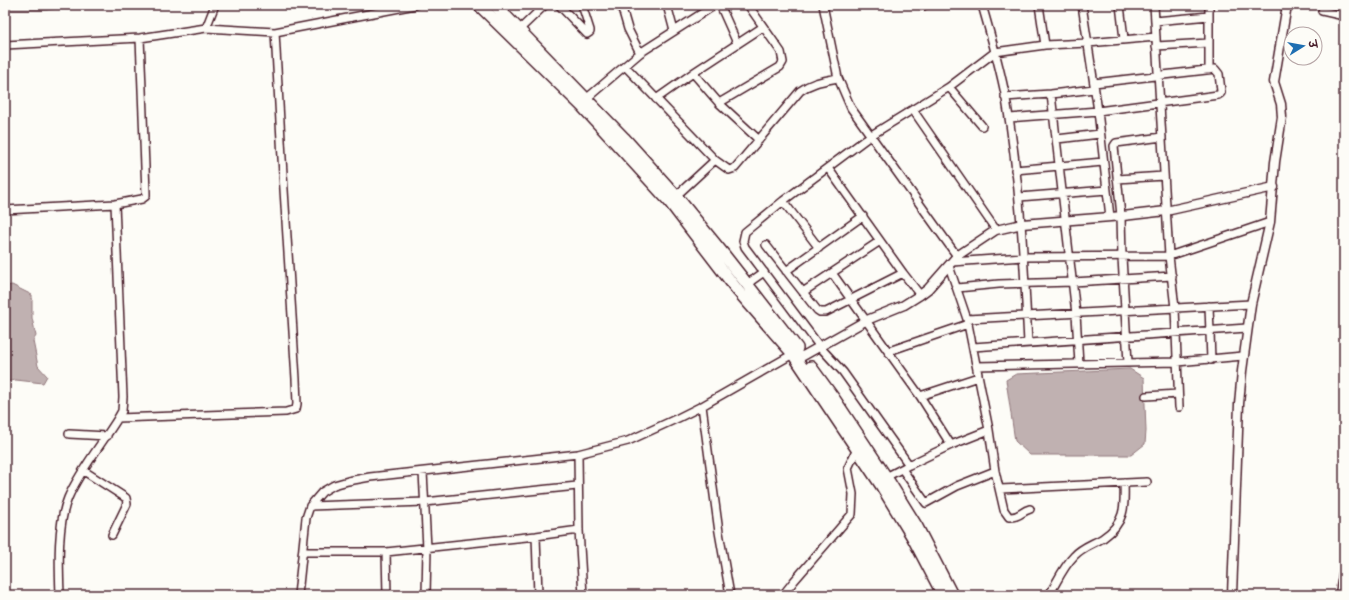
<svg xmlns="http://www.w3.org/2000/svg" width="1349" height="600" viewBox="0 0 1349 600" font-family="'Balsamiq Sans','Playpen Sans Deva',sans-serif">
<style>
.green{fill:#e3dcda;stroke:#967e82}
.water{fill:#c0b1b1;stroke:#91777b}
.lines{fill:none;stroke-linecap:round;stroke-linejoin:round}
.minor-casing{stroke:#4a1f2b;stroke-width:10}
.tertiary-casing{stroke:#4a1f2b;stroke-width:11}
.primary-casing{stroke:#4a1f2b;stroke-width:14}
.minor{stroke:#fdfcf7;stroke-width:7}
.tertiary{stroke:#fdfcf7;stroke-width:8}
.primary{stroke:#fdfcf7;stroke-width:11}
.rail{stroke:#4a1f2b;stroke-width:1.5}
</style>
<rect width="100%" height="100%" fill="#fdfcf7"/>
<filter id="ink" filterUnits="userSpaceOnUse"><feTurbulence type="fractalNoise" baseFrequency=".025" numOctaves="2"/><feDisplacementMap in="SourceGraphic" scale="8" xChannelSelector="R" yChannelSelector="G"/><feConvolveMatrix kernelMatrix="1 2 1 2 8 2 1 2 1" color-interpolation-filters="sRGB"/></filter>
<g filter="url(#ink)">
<!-- green -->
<path class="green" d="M5,5h71l-30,5h-41z"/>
<!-- water -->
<path class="water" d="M12,285l20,10v23l4,18 -3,5 5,25 9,10 -4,7 -27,-3 -11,2v-96z
M1130,369l14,9 2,53 -1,13 -14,11h-101l-15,-14 -9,-61 10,-6z"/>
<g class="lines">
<defs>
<path id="minor" d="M559,5l28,29 3,-2v-2l-8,-25
M621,5l7,24 12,24
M667,5l7,26
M720,5l17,38
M823,5l15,73 13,30 106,148
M982,5c9,31 18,62 24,94 14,81 18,162 22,244
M1039,5l6,40
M1082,5l16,106 12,106
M1120,5l4,34
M1154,5l15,251 6,52 4,99
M923,6l2,-1
M1322,11l22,5
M1155,21l54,-5
M206,28l9,-23
M519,30l26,-25
M5,45l135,-7 66,-10 69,4 140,-27
M1156,46l53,-3
M625,66l90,94 14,10 6,-2 65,-77c12,-9 24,-10 38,-13
M1209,70v-65
M693,73l26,30 40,37
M949,87l33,39
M1051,94l25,220 3,50
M1005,97l46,-3 43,-5
M586,99l54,-46 75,-48
M656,99l37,-26 70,-46
M719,103l61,-36 3,-5 -2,-10 -33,-47
M913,110l83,120
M1009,118l89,-7 120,-16 3,-2v-2l-2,-17 -4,-5 -121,14
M1057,139l43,-5
M828,168l75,105 17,22
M1015,170l88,-8
M1117,179l47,-3
M676,196l39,-36
M1019,197l88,-7
M783,201l36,47
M5,210l110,-6
M766,245l51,65 3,2h6l77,-39
M952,262l71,-5 146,-1 101,-34
M949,266l18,53 22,111 6,41 9,39 5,7c11,1 12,-6 21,-8
M786,271l77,-55
M832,273l88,123 31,49
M747,284l17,-12
M957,288l42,-4 74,-2 99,-6
M803,292l77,-51
M1209,306l2,54
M967,319l284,-15
M973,347l274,-19
M889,351l79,-27
M1128,363l-6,-106 -1,-41 -7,-70 2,-3 46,-6
M977,366l200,-4 66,-6
M920,396l58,-19
M1146,396l32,-2
M702,406l17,126 11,63
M118,418l168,-6 10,-3 1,-5 -1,-25 -14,-221 -7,-126
M69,434l38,2
M578,454l1,76 4,65
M909,465l42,-20 38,-15
M902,469l24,34 31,-17 38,-15
M84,471l42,27 1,6 -15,31
M423,472l4,76 -1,47
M886,477l23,-12 -66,-93 -23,-25 -75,-100 -2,-6 2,-9 38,-31 87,-65 79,-49 46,-35 50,-7 43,-2 68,-6
M1000,489l147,-7
M310,506l115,-4 152,-16
M536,536l2,59
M303,552h83l150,-16 43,-6
M386,552l1,43
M60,595c-1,-28 -3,-71 8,-97 12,-28 34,-54 50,-80l4,-7 1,-14 -8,-193 27,-5 4,-3v-3l-6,-155
M298,595l8,-77 4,-12 12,-14 12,-7 14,-4 22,-4 208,-23 50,-13 50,-23 24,-12 91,-52
M783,595l11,-14 58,-67 1,-20 -5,-26 9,-19
M1049,595c8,-13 14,-28 25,-39 8,-9 19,-12 29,-18 22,-15 22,-31 21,-55"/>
<path id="tertiary" d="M793,354l10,2 64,-36 37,-15 16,-10 8,-6 29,-33 39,-26 26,-6 101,-8 43,-5 108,-24
M1232,595l7,-191 3,-33 9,-67 19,-82 5,-60 7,-45 -1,-13 -7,-22 13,-77"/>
<path id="primary" d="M479,5l103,101 87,95 69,90 55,63 88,131 31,51 31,59
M495,5l129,133 52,58 49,60 72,92
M811,367l24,33 51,77 31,50 35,68"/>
</defs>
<!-- minor casing -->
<use href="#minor" class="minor-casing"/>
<!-- tertiary casing -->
<use href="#tertiary" class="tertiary-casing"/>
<!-- primary casing -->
<use href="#primary" class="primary-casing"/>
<!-- minor -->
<use href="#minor" class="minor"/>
<!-- tertiary -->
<use href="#tertiary" class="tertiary"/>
<!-- primary -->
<use href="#primary" class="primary"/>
<!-- rail -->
<path class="rail" d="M1335,595l9,-57
M1343,595l1,-4"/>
</g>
</g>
<!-- margin -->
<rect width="1349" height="600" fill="none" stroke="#fdfcf7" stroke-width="20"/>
<rect x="10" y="10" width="1329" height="580" fill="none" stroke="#4a1f2b" stroke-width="1.5" filter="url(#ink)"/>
<!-- north arrow -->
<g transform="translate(1303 46) rotate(79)"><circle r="19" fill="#fdfcf7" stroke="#b5a4a5"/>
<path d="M0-3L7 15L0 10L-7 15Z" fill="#1f6fb2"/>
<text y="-6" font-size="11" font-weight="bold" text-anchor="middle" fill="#4a1f2b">उ</text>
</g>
</svg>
